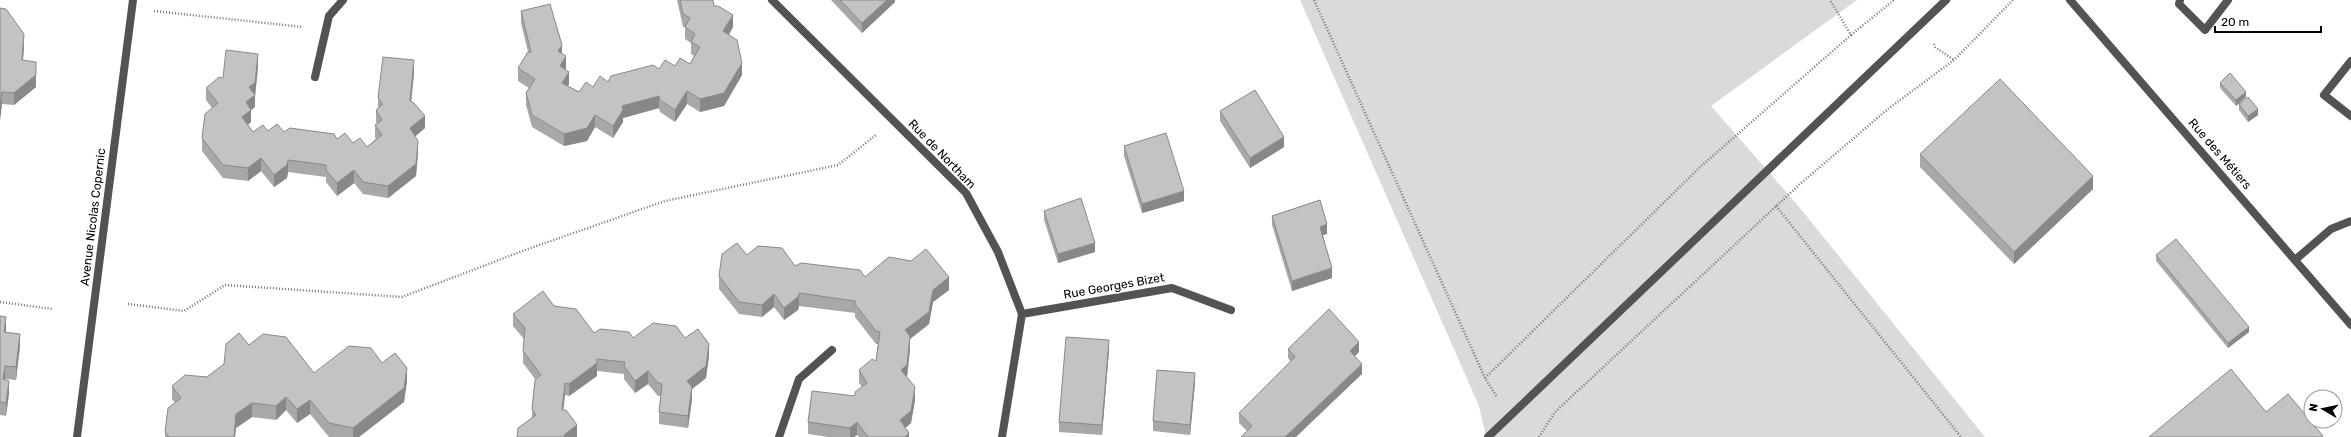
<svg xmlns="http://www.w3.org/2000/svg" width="2351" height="437" viewBox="0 0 2351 437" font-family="Rubik,sans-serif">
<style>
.green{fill:#dadada}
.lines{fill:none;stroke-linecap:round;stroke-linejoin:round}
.path{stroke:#757575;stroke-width:2.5;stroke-dasharray:1 2;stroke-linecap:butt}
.service{stroke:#535353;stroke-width:8}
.minor{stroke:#535353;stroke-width:8}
.tertiary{stroke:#535353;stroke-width:8}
.wall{fill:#a8a8a8}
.shaded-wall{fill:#888}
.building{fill:#c3c3c3;stroke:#888}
.labels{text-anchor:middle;stroke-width:3;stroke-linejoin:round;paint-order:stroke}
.street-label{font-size:12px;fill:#000;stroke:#fff}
</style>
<rect width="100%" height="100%" fill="#fff"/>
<!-- green -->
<path class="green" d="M1300,0h557l-146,106 89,102 185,229h-499l-7,-31z"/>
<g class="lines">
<!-- path -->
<path class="path" d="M1314,0l171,378 12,19
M154,11l149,16
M1851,35l43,-35
M1934,44l1,3 19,13
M1776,206l185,231
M0,302l53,7
M128,304l56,7 41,-26 177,12 123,-47 140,-49 173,-36 38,-30
M1485,378l214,-210 152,-133 -21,-35
M1539,437l16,-25 245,-228 88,-75 66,-49 59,-60"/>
<!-- service -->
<path class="service" d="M2180,0l-1,4 26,26 23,-30
M2351,61l-27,34 27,21
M2295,260l36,-31 20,-8"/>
<!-- minor -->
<path class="minor" d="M772,0l194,193 32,59 24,62 -20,123
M2070,0l281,325
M315,77l14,-61 14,-16
M1022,314l150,-26 59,22
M779,437l20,-58 33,-29"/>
<!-- tertiary -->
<path class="tertiary" d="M77,437l56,-437
M1488,437l458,-437"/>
</g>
<!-- wall -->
<path class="wall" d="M677,0h36l1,6 19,21 -4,8 13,40 -18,31 -24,6 -13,-8 -12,18 -15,-10 -1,-4 -36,10v4l-10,16 -18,-11 -8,14 -23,5 -32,-19 -6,-22v-12l3,-5 -11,-7v-13l10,-16 -7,-29v-12l41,42 4,16h-1l4,15 -1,2 11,6 14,-5 15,-5 51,-13 31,-5 4,-8 -3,-2v-11l-6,-4v-12h-2z
M831,0h64v2l-33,31z
M0,8l24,38 -1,14 13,27 -22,18 -12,-1 -2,16z
M258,67l-3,29v11l-4,3v12l-3,3 5,7 15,-1 69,8 30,8 9,-8 -1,-1v-13l2,-1 -1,-2v-12l2,-2v-10l36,-25 -3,28 14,27 -10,8 3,17 -2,23 -28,22 -25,-4 -9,-11 -17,13 -11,-14v-5l-38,-5 -1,6 -13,9 -13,-16 -13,10 -25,-3 -21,-27v-13l10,-30 -6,-8v-12l17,-10z
M2220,83l26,14 -10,9 -16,-18z
M2239,104l19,11 -10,7 -9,-12z
M1220,111l64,36 -34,21 -30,-47z
M1124,146l60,55 -42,12 -18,-57z
M1920,154l173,35 -79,75 -94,-97z
M1044,211l51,41 -37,11 -14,-43z
M1272,216l55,18 -4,1 9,43 -40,13 -20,-66z
M747,255l48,11 154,24 -16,12 -4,22 -19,15v10l-3,28 8,23 -4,23 -6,5 4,9h-50l-2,-2 -3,2h-26l-20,-3v-12l47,-26 7,-9 -3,-4v-13l17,-9 2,-17h-2l-21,-27v-4l-56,-7 -1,4 -14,10 -10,-13 -12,10 -23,-3 -20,-25v-13z
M2156,255l93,77 -21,16 -72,-87z
M554,306l40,27 39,5h52l24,18 -3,22 -14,11v10l-4,29 -29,-4v-12l2,-16h-3l-10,-12 -13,9 -11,-14v-5l-27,-3v5l-28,20 -4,-1 -2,15 14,27 -45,-19v-9l3,-30 -12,-16v-12l1,-12 -11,-13v-12z
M0,316l6,13v3l14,14 -4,34 -11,-1 4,14 -3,23 -6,-1z
M249,345l65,28 68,-10 25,18 -3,21 -45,35h-30l-19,-23 -13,9 -11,-13 -10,10 -24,-3 -16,11 -1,9h-70v-5l10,-29 -3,-4v-13l35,-9z
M1288,349l71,3 -5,4 8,18 -115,57 -8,-8v-10l52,-51 -3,-4z
M1109,350l-7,85 -43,-3v-10z
M1195,383l-5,52 -37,-4v-10z"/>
<!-- shaded-wall -->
<path class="shaded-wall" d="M887,0h8v2l-33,31v-10z
M733,15v12l-10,17v-13z
M24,34v12l-2,26v-12z
M562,45v12l-4,-6z
M258,54v13l-3,29v11l-4,3v12l-9,7v-12l7,-30z
M566,56v13l-6,10v-13z
M414,60v13l-4,40v-12z
M36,62v25l-22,18v-12z
M742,63v12l-18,31 -24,6v-13z
M569,72v12l-7,11v-12z
M687,91v13l-12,18v-12z
M2,92v12l-2,16v-13z
M2246,92v5l-10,9v-6z
M659,96v12l-36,10v4l-10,16v-12l9,-20z
M2258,109v6l-10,7v-6z
M595,115v12l-8,14 -23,5v-12z
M425,116v12l-15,13v-13z
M1284,137v10l-34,21v-10z
M418,141v12l-2,23 -28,22v-12z
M261,158v13l-13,10v-13z
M288,160v12l-1,6 -13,9v-12z
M354,170v13l-17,13v-13z
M2093,176v13l-79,75v-12z
M1184,191v10l-42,12v-9z
M1327,224v10l-7,2v-9z
M1095,243v9l-37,11v-9z
M1332,268v10l-40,13v-10z
M949,277v13l-16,12 -4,22 -19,15v10l-3,28 -6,-7 4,-40 28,-40z
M799,293v13l-1,4 -14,10v-12z
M774,294v13l-12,10v-12z
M6,317v12l-2,15v-12z
M2249,327v5l-21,16v-5z
M20,334v12l-4,34v-13z
M1109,340v10l-7,85v-10z
M1359,342v10l-9,9v-10z
M709,344v12l-3,22 -14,11v10l-4,29 -1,-47z
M597,359v17l-28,20v-12z
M1362,364v10l-66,63h-11z
M5,366v13l-2,13v-13z
M407,368v13l-3,21 -45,35h-6v-9z
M648,371v13l-13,9v-12z
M1195,373v10l-5,52v-10z
M9,381v12l-3,23v-13z
M565,383v12l-3,27v-12z
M915,387v13l-4,23 -11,10v-13z
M286,397v13l-10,10v-14z
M310,400v14l-13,9v-14z
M252,403v14l-16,11 -1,9h-1l2,-23z
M857,422v13l-3,2h-4v-9z
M577,425v12h-13v-2z
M909,433v4h-4z"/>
<!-- building -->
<path class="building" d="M680,0h33l1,6h4l15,9 -10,16 14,9 5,23 -18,30 -24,6 -13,-8 -12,19 -15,-10 -1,-4 -37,10 1,4 -10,16 -18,-11 -8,13 -23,6 -32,-19 -6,-22 9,-14 -17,-11 10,-16h3l-10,-41 29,-7 12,41 -4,6 8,5 -6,10 9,6 -7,11 17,9 7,-10 7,5 7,-11 8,6 3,-6 42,-11 6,4 6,-9 10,6 5,-8 10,6 10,-17 -9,-5 4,-8 -10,-7 5,-9 -7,-4z
M840,0h47l-25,23z
M0,8l6,1 18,25 -2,26 14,2v13l-22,18 -12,-1 -2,15z
M226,50l32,4 -3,29 -6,4 6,8 -9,7 5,8 -9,7 11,15 10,-7 5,6 9,-7 7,8 6,-4 44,6 3,5 8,-6 8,10 7,-5 7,9 15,-12 -7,-10 7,-5 -6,-10 7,-6 -5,-6 5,-41 31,3 -4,41 4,2 11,13 -15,12 8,13 -2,23 -28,22 -25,-4 -9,-12 -17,13 -11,-13v-5l-38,-5 -1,5 -13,10 -13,-17 -13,10 -25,-3 -21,-27 3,-24 13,-11 -12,-15 13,-11 4,1z
M2230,73l16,19 -10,8 -16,-17z
M2000,79l93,97 -79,76 -94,-98z
M1255,90l29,47 -34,21 -30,-47z
M2248,97l10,12 -10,7 -9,-12z
M1166,133l18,58 -42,13 -18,-58z
M1081,198l14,45 -37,11 -14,-43z
M1320,200l7,24 -7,3 12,41 -40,13 -20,-65z
M2176,239l73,88 -21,16 -72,-88z
M737,243l10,12 11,-9 24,2 13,18 6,-3 59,7 5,7 24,-20 22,4 15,-12 23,28 -16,13 -4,22 -24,18 5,6 -3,29 -6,5 14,17 -4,24 -11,9 9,13 -4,4h-37l-11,-15 -7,6 -42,-6 4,-31 43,5v-4l12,-9 -8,-13 13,-11 4,2 4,-29 -4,-1 -21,-27v-3l-56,-8 -1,4 -14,11 -10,-14 -12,11 -23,-3 -20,-26 3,-22z
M543,291l11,15 22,3 18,24 6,-4 29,3 4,6 20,-15 23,3 9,12 13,-9 11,15 -3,22 -19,15 5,6 -4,29 -29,-4 3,-28 -4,-1 -10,-12 -13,10 -11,-15 1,-4 -28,-3v4l-28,21 -4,-1 -3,27h4l11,15 -13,10 1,2h-48l1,-9 18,-13 -4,-6 3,-29 6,-5 -18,-24 2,-23 -12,-14z
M1329,309l30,33 -9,9 12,13 -77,73h-44l11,-11 -13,-13 56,-56 -7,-8z
M0,316l6,1 -2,15 16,2 -4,33 -11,-1 -2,13 6,2 -3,22 -6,-1z
M239,333l10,12 14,-11 23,3 28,36 35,-27 22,2 11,15 13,-10 12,15 -3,20 -51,40 -24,-5 -19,-23 -13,9 -11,-12 -10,9 -24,-3 -16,11 -2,23h-65l-4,-5 3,-24 13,-10 -9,-12 13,-11 22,2 17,-13 2,-20z
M1066,337l43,3 -7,85 -43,-3z
M2231,369l35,43 22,-18 35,42 -2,1h-172z
M1157,370l38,3 -5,52 -37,-4z"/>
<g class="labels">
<!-- street labels -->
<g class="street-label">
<text transform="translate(942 154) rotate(46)" y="4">Rue de Northam</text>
<text transform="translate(2220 154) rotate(49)" y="4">Rue des Métiers</text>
<text transform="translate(93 217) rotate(-83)" y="4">Avenue Nicolas Copernic</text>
<text transform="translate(1114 286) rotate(-10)" y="4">Rue Georges Bizet</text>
</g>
</g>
<!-- north arrow -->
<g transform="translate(2323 409) rotate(279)"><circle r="19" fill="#ffffff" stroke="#999999"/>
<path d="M0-3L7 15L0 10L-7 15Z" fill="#000000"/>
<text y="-6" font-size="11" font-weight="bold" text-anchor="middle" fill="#000000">N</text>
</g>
<!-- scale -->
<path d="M2215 26v6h106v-6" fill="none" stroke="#000000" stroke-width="2"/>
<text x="2221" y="26" font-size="12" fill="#000000" stroke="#ffffff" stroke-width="3" paint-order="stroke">20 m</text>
</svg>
